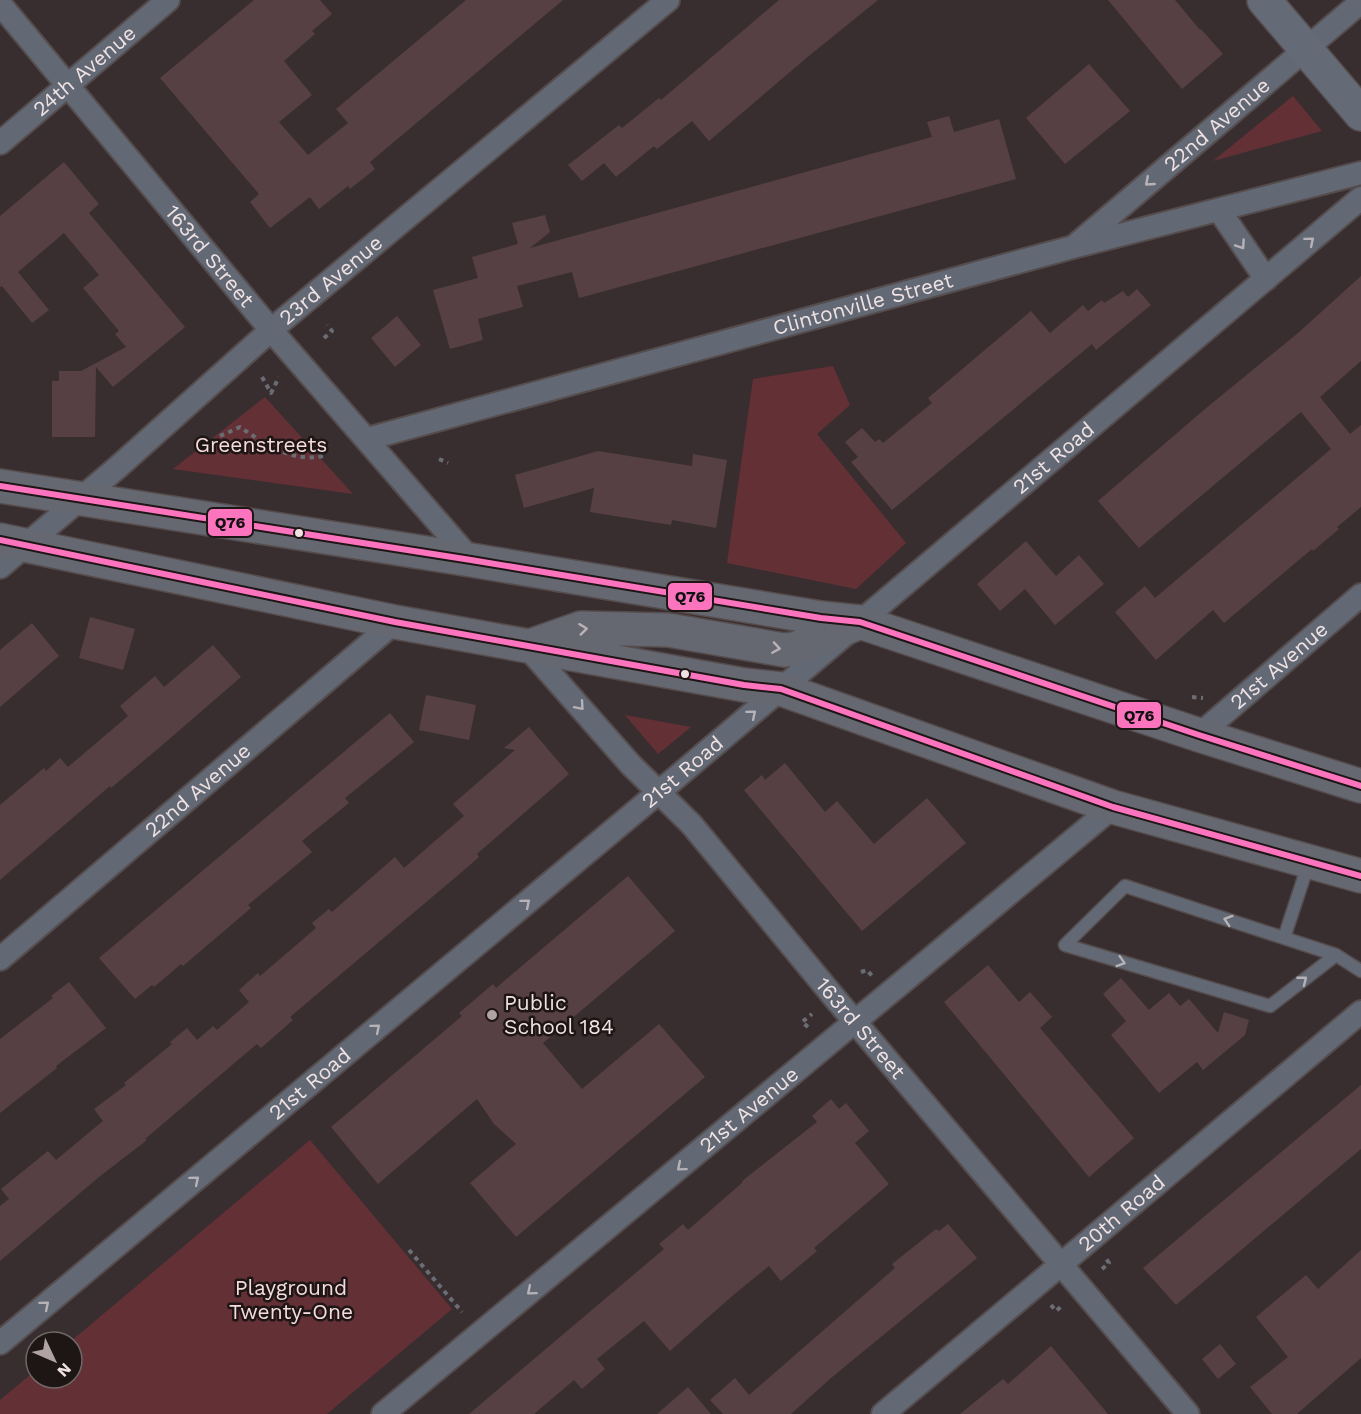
<svg xmlns="http://www.w3.org/2000/svg" width="1361" height="1414" viewBox="0 0 1361 1414" font-family="'Work Sans',sans-serif">
<style>
.green{fill:#633036}
.building{fill:#564043}
.lines{fill:none;stroke-linecap:round;stroke-linejoin:round}
.lane-casing{stroke:#554c4d;stroke-width:15}
.street-casing{stroke:#554c4d;stroke-width:26}
.secondary-casing{stroke:#554c4d;stroke-width:36}
.primary-casing{stroke:#554c4d;stroke-width:36}
.path{stroke:#6b6d74;stroke-width:4;stroke-dasharray:4.5 4.5;stroke-linecap:butt}
.lane{stroke:#626974;stroke-width:12}
.street{stroke:#626974;stroke-width:22}
.secondary{stroke:#646a76;stroke-width:33}
.primary{stroke:#666871;stroke-width:33}
.bus-1-casing{stroke:#1e1515;stroke-width:10}
.bus-1{stroke:#fc73be;stroke-width:6}
.oneway{stroke:#b7b2b7}
.oneway2{stroke:#b9b1b5}
.bus-dot{fill:#f0e2e3;stroke:#1e1515;stroke-width:2}
.poi-dot{fill:#b0a3a4;stroke:#1e1515;stroke-width:2}
.labels{text-anchor:middle;stroke-width:5;stroke-linejoin:round;paint-order:stroke}
.street-label{font-size:21px;fill:#f0e2e3;stroke:#1e1515}
.park-label{font-size:21px;fill:#f6dbdc;stroke:#1e1515}
.poi-label{font-size:21px;fill:#f0e2e3;stroke:#1e1515;text-anchor:start}
.line-badge{stroke:#1e1515;stroke-width:2}
.pale-badge-label{font-size:16px;text-anchor:middle;font-weight:bold;fill:#111}
</style>
<rect width="100%" height="100%" fill="#392e2f"/>
<!-- green -->
<path class="green" d="M1293,96l29,35 -109,30z
M833,366l17,39 -33,29 89,109 -50,46 -129,-26 26,-184z
M265,397l88,97 -180,-25z
M625,715l66,12 -33,27z
M310,1140l142,169 -125,105h-327v-14l36,-30v8h36v-36h-2z"/>
<!-- building -->
<path class="building" d="M254,0h66l12,14 -20,17 3,3 -31,27 28,34 -33,27 29,33 40,-32 -12,-14 130,-109h97l-193,162 5,7 -25,20 -2,-3 -29,23 -9,-12 -40,31 -20,-26 9,-8 -99,-116z
M779,0h99l-68,55 -101,86 -17,-20 -35,28 -3,-3 -38,31 -12,-14 -22,18 -14,-16 51,-40 3,3 37,-30 2,2z
M1108,0h67l25,30 1,-1 22,25 -41,35z
M1089,64l41,47 -65,53 -39,-46z
M949,116l5,16 45,-13 17,60 -437,119 -7,-26 -55,14 6,21 -45,12 5,21 -33,9 -17,-59 45,-12 -6,-21 46,-13 -6,-21 33,-8 5,17 -20,16 402,-111 -5,-15z
M64,162l35,42 -10,9 96,114 -72,60 -17,-20 -1,70h-43v-56h7v-10h22l45,-24 -11,-13 4,-3 -36,-43 16,-13 -35,-42 -46,39 31,38 -17,13 -30,-37 -2,1v-71z
M1361,276v85l-41,36 30,37 11,-9v82l-24,20 2,2 -26,22 -1,-2 -88,74 -11,-13 -57,50 -41,-48 30,-26 10,12 176,-149 -30,-37 -162,136 -41,-47 107,-92 93,-76z
M1137,289l14,16 -55,45 -4,-6 -200,166 -41,-48 7,-5 -13,-15 17,-14 13,14 4,-3 4,4 49,-40 -4,-5 103,-87 19,22 33,-28 5,6 14,-11 2,3 19,-12 5,6z
M397,316l24,29 -26,22 -24,-29z
M598,451l94,15 1,-12 34,6 -11,68 -44,-8 -1,5 -81,-13 4,-24 -70,20 -9,-33z
M1026,541l30,35 23,-21 25,29 -49,41 -30,-36 -25,22 -23,-27z
M90,617l45,12 -12,41 -44,-12z
M32,623l27,33 -59,51v-57z
M213,645l28,32 -81,70 -49,41 -1,-2 -110,94v-75l44,-37 2,3 14,-13 8,9 60,-51 -8,-10 35,-30 9,11z
M426,695l50,10 -7,35 -50,-10z
M390,713l24,29 -69,56 4,5 -47,38 10,11 -64,53 3,3 -68,58 -2,-2 -27,23 -2,-2 -17,14 -36,-41z
M529,727l40,47 -92,80 2,3 -16,14 -173,146 3,3 -32,28 -4,-4 -112,95 2,1 -48,37 -99,84v-55l9,-7 -8,-10 47,-38 8,9 47,-39 -9,-12 32,-24 -2,-2 48,-39 -2,-2 17,-14 10,12 16,-14 4,4 32,-28 -10,-12 19,-17 2,3 56,-48 -4,-5 17,-14 3,3 63,-55 9,11 32,-28 28,-24 -11,-12 62,-54 -11,-2z
M785,763l40,49 12,-11 37,43 53,-46 39,45 -104,88 -118,-141 18,-15 3,5z
M628,876l47,55 -132,112 39,46 77,-65 46,53 -189,160 -46,-54 46,-39 -22,-20 -17,-25 -99,85 -47,-57 131,-111 -3,-3 34,-29 3,4z
M988,965l31,37 11,-10 22,25 -12,11 94,110 -45,39 -145,-175z
M1121,978l28,32 20,-17 11,13 9,-7 29,34 6,-21 25,8 -4,15 -42,35 -6,-8 -38,31 -48,-58 15,-14 -23,-27z
M69,982l37,46 -50,38 1,2 -57,45v-74l53,-41 -2,-2z
M1361,1085v64l-185,156 -33,-37z
M831,1099l8,10 7,-6 23,28 -14,12 34,41 -75,64 3,3 -36,30 -12,-15 -38,31 -61,54 -26,-30 -47,38 8,10 -23,20 -8,-9 -40,34h-65l195,-165 -5,-5 24,-20 5,6 55,-48 -1,-1 75,-59 -5,-6z
M948,1224l29,34 -146,120 -40,36h-68l-13,-14 25,-22 14,17 146,-127 -3,-4 44,-35 3,2z
M1361,1250v108l-64,56h-25l-22,-27 38,-30 -32,-40 50,-42 12,14z
M1220,1344l16,20 -18,15 -16,-20z
M1051,1346l57,68h-148l43,-35 5,5z
M688,1387l23,27h-54z"/>
<g class="lines">
<defs>
<path id="lane" d="M1284,938l25,-76
M1336,955l-66,51 -205,-61 60,-59 211,69 25,16"/>
<g id="street">
<path id="s1" d="M0,4l271,326 200,230"/>
<path id="s2" d="M0,143l168,-143"/>
<path d="M1219,210l47,69"/>
<path id="s3" d="M1077,244l284,-242"/>
<path id="s4" d="M367,439l706,-192 288,-74"/>
<path id="s5" d="M0,567l118,-100 153,-137 397,-330"/>
<path id="s6" d="M527,647l104,118 61,60 141,171 355,418"/>
<path id="s7" d="M1199,735l162,-140"/>
<path id="s8" d="M0,959l395,-337"/>
<path id="s9" d="M0,1343l659,-551 702,-594"/>
<path id="s10" d="M383,1414l730,-607"/>
<path id="s11" d="M883,1414l478,-402"/>
</g>
<path id="secondary" d="M1264,0l97,114"/>
<path id="primary" d="M0,486l471,74 350,58 39,4 339,113 162,51
M0,540l395,82 349,63 37,4 332,118 248,69
M530,646l51,-18 87,2 116,20 10,-1 64,-26"/>
</defs>
<!-- lane casing -->
<use href="#lane" class="lane-casing"/>
<!-- street casing -->
<use href="#street" class="street-casing"/>
<!-- secondary casing -->
<use href="#secondary" class="secondary-casing"/>
<!-- primary casing -->
<use href="#primary" class="primary-casing"/>
<!-- path -->
<path class="path" d="M324,338l8,-7 -5,-6
M262,377l9,16 8,-16
M220,436l20,-9c25,17 52,36 83,29
M439,459l9,4
M1192,697l11,1
M861,972l6,-2 5,6
M808,1027l-6,-5 10,-8
M409,1250l53,62
M1102,1269l7,-6 -4,-6
M1051,1305l5,6 7,-6"/>
<!-- lane -->
<use href="#lane" class="lane"/>
<!-- street -->
<use href="#street" class="street"/>
<!-- secondary -->
<use href="#secondary" class="secondary"/>
<!-- primary -->
<use href="#primary" class="primary"/>
<defs>
<path id="bus-1" d="M0,486l471,74 350,58 39,4 339,113 162,51
M0,540l395,82 349,63 37,4 332,118 248,69"/>
</defs>
<!-- bus-1 casing -->
<use href="#bus-1" class="bus-1-casing"/>
<!-- bus-1 -->
<use href="#bus-1" class="bus-1"/>
</g>
<!-- one-way arrows -->
<defs><path id="oneway-chevron" d="M-2-3.5L2.5 0L-2 3.5" fill="none" stroke-width="1.6" stroke-linecap="round" stroke-linejoin="round" transform="scale(1.5)"/></defs>
<g class="oneway">
<use href="#oneway-chevron" transform="translate(1149 182) rotate(139)"/>
<use href="#oneway-chevron" transform="translate(1310 241) rotate(-40)"/>
<use href="#oneway-chevron" transform="translate(1241 245) rotate(56)"/>
<use href="#oneway-chevron" transform="translate(580 706) rotate(49)"/>
<use href="#oneway-chevron" transform="translate(752 714) rotate(-40)"/>
<use href="#oneway-chevron" transform="translate(526 903) rotate(-40)"/>
<use href="#oneway-chevron" transform="translate(1228 920) rotate(-162)"/>
<use href="#oneway-chevron" transform="translate(1121 962) rotate(17)"/>
<use href="#oneway-chevron" transform="translate(1303 980) rotate(-38)"/>
<use href="#oneway-chevron" transform="translate(376 1028) rotate(-40)"/>
<use href="#oneway-chevron" transform="translate(681 1167) rotate(140)"/>
<use href="#oneway-chevron" transform="translate(195 1180) rotate(-40)"/>
<use href="#oneway-chevron" transform="translate(531 1291) rotate(140)"/>
<use href="#oneway-chevron" transform="translate(45 1305) rotate(-40)"/>
</g>
<g class="oneway2">
<use href="#oneway-chevron" transform="translate(583 629) rotate(-7)"/>
<use href="#oneway-chevron" transform="translate(776 648) rotate(9)"/>
</g>
<!-- markers -->
<g class="bus-dot">
<circle cx="299" cy="533" r="5"/>
<circle cx="685" cy="674" r="5"/>
</g>
<circle class="poi-dot" cx="492" cy="1015" r="6"/>
<g class="labels">
<!-- street labels -->
<g class="street-label">
<text dy="7" stroke="none"><textPath href="#s2" startOffset="111">24th Avenue</textPath></text>
<text dy="7" stroke="none"><textPath href="#s3" startOffset="184">22nd Avenue</textPath></text>
<text dy="7" stroke="none"><textPath href="#s1" startOffset="328">163rd Street</textPath></text>
<text dy="7" stroke="none"><textPath href="#s5" startOffset="438">23rd Avenue</textPath></text>
<text dy="7" stroke="none"><textPath href="#s4" startOffset="514">Clintonville Street</textPath></text>
<text dy="7" stroke="none"><textPath href="#s9" startOffset="1376">21st Road</textPath></text>
<text dy="7" stroke="none"><textPath href="#s7" startOffset="106">21st Avenue</textPath></text>
<text dy="7" stroke="none"><textPath href="#s9" startOffset="890">21st Road</textPath></text>
<text dy="7" stroke="none"><textPath href="#s8" startOffset="260">22nd Avenue</textPath></text>
<text dy="7" stroke="none"><textPath href="#s6" startOffset="507">163rd Street</textPath></text>
<text dy="7" stroke="none"><textPath href="#s9" startOffset="404">21st Road</textPath></text>
<text dy="7" stroke="none"><textPath href="#s10" startOffset="476">21st Avenue</textPath></text>
<text dy="7" stroke="none"><textPath href="#s11" startOffset="312">20th Road</textPath></text>
</g>
<!-- park labels -->
<g class="park-label">
<text x="261" y="452">Greenstreets</text>
<text x="291" y="1295">Playground<tspan x="291" dy="24">Twenty-One</tspan></text>
</g>
<!-- poi labels -->
<g class="poi-label">
<text x="504" y="1010">Public<tspan x="504" dy="24">School 184</tspan></text>
</g>
</g>
<g class="line-badge">
<rect x="207" y="508" width="46" height="29" rx="6" fill="#fc73be"/>
<rect x="667" y="582" width="46" height="29" rx="6" fill="#fc73be"/>
<rect x="1116" y="701" width="46" height="28" rx="6" fill="#fc73be"/>
</g>
<g class="pale-badge-label">
<text x="230" y="528">Q76</text>
<text x="690" y="602">Q76</text>
<text x="1139" y="721">Q76</text>
</g>
<!-- north arrow -->
<g transform="translate(54 1360) rotate(134)"><circle r="28" fill="#1e1515" stroke="#726767" stroke-width="1.5"/>
<path d="M0-4.5L10 22L0 15L-10 22Z" fill="#b0a3a4"/>
<text y="-9" font-size="16" font-weight="bold" text-anchor="middle" fill="#f0e2e3">N</text>
</g>
</svg>
